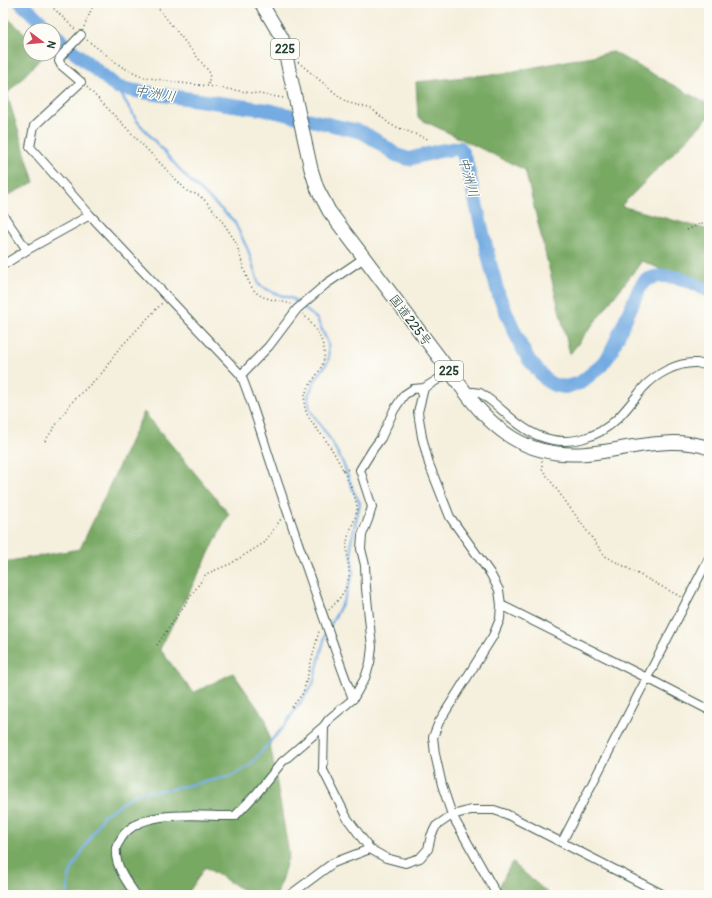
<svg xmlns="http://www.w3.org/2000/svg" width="712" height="898" viewBox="0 0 712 898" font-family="Pangolin,'Klee One',sans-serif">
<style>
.forest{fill:#78a963;stroke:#4c734c}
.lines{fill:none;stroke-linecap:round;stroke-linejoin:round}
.stream{stroke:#73abe2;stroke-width:2.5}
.river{stroke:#73abe2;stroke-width:14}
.minor-casing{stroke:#3f584d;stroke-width:10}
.trunk-casing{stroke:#3f584d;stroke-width:15}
.path{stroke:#3f584d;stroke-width:1.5;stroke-dasharray:1 3;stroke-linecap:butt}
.minor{stroke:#fff;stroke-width:8}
.trunk{stroke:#fff;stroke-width:13}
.labels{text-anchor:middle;stroke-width:3;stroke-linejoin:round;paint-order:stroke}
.shield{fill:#fdfcf7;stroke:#62766e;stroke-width:1}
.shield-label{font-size:12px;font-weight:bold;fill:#1f3d34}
.street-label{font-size:13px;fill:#1f3d34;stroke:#fdfcf7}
.water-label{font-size:14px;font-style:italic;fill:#385e68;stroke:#fdfcf7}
</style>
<rect width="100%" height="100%" fill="#fdfcf7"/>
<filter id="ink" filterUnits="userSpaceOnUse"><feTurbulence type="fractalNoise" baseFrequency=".025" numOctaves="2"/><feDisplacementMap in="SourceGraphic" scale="8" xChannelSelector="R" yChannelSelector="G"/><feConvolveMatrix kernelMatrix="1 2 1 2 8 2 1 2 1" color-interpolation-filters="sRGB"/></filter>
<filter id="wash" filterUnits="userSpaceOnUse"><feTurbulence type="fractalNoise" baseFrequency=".012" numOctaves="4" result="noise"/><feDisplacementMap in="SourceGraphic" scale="16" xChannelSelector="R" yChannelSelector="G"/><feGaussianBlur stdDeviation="0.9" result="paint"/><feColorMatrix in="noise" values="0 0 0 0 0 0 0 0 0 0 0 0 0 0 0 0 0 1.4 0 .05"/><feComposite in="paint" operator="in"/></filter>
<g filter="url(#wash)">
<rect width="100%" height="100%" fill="#f5efdd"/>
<!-- forest -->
<path class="forest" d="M3,14l27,24v16h15l-38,40 27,88 -31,16z
M613,52l96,53v12l-88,89 88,24v60l-67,-29 -72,93 -45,-184 -107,-52 -2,-36 88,-9z
M144,412l85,102 -69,135 33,44 40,-20 33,47 23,134 -12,41h-26l-46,-28 -18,28h-184v-333l77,-13z
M512,862l38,33h-55z"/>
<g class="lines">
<!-- stream -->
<path class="stream" d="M117,87l20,34 52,59 45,41 14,29 11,35 15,8 19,6 24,20 11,24 1,17 -15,22 -6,14 2,14 20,29 13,24 10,27 7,13 -9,39 2,31 -9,27 -14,26
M67,895l2,-18 5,-12 29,-49 34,-23 34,-4 61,-13 17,-10 35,-40 29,-42 13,-52"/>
<!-- river -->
<path class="river" d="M21,3l29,27
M54,34l24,21 39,32 19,4 132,19 94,22 15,9 19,14 13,4 30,-8 21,-3 6,13 24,102 9,33 22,50 8,14 18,21 7,4 11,2 15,-4 21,-17 9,-12 29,-65c2,-3 4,-6 6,-8 19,-12 47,0 64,10"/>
</g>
</g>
<g filter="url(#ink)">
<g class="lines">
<defs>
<path id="minor" d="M81,35l-21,22 -1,4 2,4 20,17 -47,44 -4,21 60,68 151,160c14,35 24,71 36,106 25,73 49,146 76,218
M3,215l24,35
M3,265l24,-15 63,-35
M450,372l-26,16 -6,24 4,25 7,27 21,53 40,56 9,17 2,15 -1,14 -7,17 -54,86 -6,15 2,17 7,31 10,30 45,80
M241,375l28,-29 28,-37 29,-25 38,-26
M466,393l7,-1 7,1c20,12 36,34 59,43 28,11 58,3 79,-18 9,-9 17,-20 25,-30 13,-14 34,-26 54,-25 4,1 8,2 12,3
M501,605l146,73 62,32
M324,726l-1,44 24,48 23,31
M562,842l147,-284
M136,895c-9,-13 -22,-30 -20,-47 1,-4 4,-7 6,-11 20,-30 81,-20 113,-21l22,-23 25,-31 42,-36 5,-7 24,-20 12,-21 5,-15 2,-16 -6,-59 -1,-23 -4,-16 1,-14 6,-15 4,-13 -12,-37 13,-21 8,-11 13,-28 10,-15 9,-6 11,-1
M290,895l43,-32 37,-14 16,9 19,5 15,-5 8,-9 3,-13 5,-10 16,-11 19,-5h23l12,4 158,81"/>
<path id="trunk" d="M261,3l21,35 29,131 6,19 12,23 137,182c28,38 60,62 110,61 18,0 36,-4 54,-7 26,-4 53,-8 79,1"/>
</defs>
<!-- minor casing -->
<use href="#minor" class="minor-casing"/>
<!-- trunk casing -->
<use href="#trunk" class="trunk-casing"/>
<!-- path -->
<path class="path" d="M48,3l27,26
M154,3l56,70 -2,13
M84,27l10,-24
M87,40l35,27 22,10 36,6 28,3 76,12
M298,62l48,40 26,7 19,16 37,14
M87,87l100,104c3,2 8,2 11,4 10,5 33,38 38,48 6,15 9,41 22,51 9,6 23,7 33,10
M687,230l22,-10
M303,314c12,12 27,33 19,51 -7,17 -21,23 -17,44 3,11 15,23 22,33 9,13 29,50 30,66 0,11 -9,23 -10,35 -1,11 3,22 2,33 -1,13 -11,25 -20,34
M45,441l26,-38 32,-31 13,-20 47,-50
M542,461v8l63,87 76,41
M343,470l10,-1
M157,645l49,-71 24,-10 34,-21 17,-24
M292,707l11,-14 16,-62"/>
<!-- minor -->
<use href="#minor" class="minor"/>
<!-- trunk -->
<use href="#trunk" class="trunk"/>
</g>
</g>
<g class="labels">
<!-- shield labels -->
<g class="shield">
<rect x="271" y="39" width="28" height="20" rx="3"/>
<rect x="435" y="361" width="28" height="20" rx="3"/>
</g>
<g class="shield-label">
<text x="285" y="53">225</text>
<text x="449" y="375">225</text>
</g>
<!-- street labels -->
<g class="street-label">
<text transform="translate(411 320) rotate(53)" y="5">国道225号</text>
</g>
<!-- water labels -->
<g class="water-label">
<text transform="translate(155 93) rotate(9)" y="5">中洲川</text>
<text transform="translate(469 177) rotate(74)" y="5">中洲川</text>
</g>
</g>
<!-- margin -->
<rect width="712" height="898" fill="none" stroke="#fdfcf7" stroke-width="16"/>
<!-- north arrow -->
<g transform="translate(42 42) rotate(106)"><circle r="19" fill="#fdfcf7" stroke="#a4b0a9"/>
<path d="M0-3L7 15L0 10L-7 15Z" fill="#d1495b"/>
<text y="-6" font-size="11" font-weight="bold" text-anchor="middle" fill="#1f3d34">N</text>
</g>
</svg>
